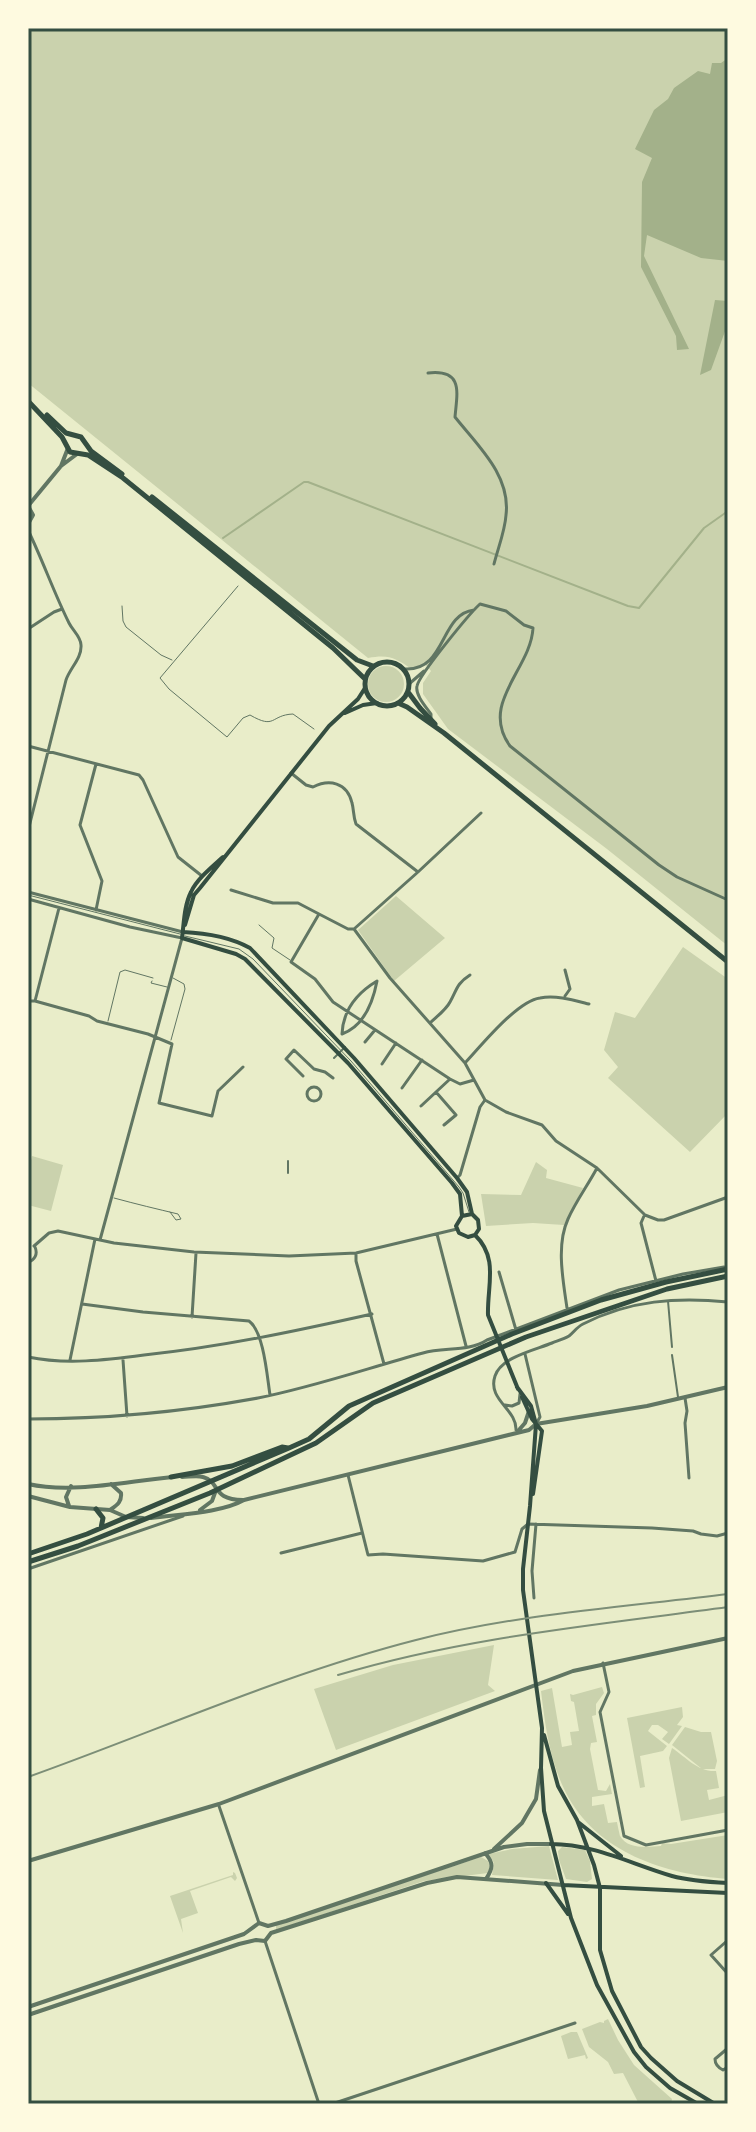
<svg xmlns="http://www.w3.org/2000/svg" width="756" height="2132" viewBox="0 0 756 2132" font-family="Helvetica,sans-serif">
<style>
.green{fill:#cad2ad}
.water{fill:#a3b18a}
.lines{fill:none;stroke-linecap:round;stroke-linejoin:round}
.stream{stroke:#a3b18a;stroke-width:2}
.service{stroke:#617663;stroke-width:1}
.pedestrian{stroke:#617663;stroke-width:2}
.minor{stroke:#617663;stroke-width:3}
.tertiary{stroke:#617663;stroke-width:4}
.secondary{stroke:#344e41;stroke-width:4}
.primary{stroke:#344e41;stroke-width:5}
.rail{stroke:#7c8e77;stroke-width:2}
.neatline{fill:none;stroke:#344e41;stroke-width:3}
</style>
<rect width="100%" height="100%" fill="#e9edc9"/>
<!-- green -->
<path class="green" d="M28,28h700v918l-121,-97 -159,-120 -25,-35v-11l8,-12 -6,-7 -13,5c-17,-11 -23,-15 -44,-11l-340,-275z
M368 684a18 18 0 1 1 36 0a18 18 0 1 1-36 0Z
M396,896l49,42 -51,43 -36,-51z
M683,947l45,32v134l-38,39 -82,-74 10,-11 -14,-17 11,-38 20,6z
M32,1156l31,9 -12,46 -23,-6v-33z
M536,1162l11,8 -1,8 37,10 -19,37 -31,-2 -47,3 -5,-32 40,1z
M494,1645l-6,40 7,6 -159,59 -22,-61 79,-24z
M602,1687l2,6 -8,11v11l-4,1 5,26 -6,1 -1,6 8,41 8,1 4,-7 2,10 -20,3v9l12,-2 4,19 9,-1c0,1 3,14 3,14 8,14 28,11 41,10l1,-3 9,1 57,-9v44c-63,-5 -131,-26 -162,-86 -16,-31 -21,-68 -25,-102l11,-3 10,59 10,-2 -2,-13 9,-1 -5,-29 -3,-1 -1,-7 3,1z
M682,1707l1,10 -6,8 5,1 -13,18 -7,-5 6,-7 -10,-7h-6l-4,6 19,15 -4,5 -23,5 5,31 -5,1 -13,-70z
M685,1727l16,5h10l6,29 -2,8h-13l-30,-24z
M672,1748c15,10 26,24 44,23l3,17 -12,2 2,10 19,-5v17l-47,9 -12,-63z
M549,1846l9,34 -66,-5 2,-12 -5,-9 23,-5z
M562,1847l23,3 5,11 2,18 -5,3 -21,-3 -7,-19 -1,-9z
M481,1857l7,4 2,5 -2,7 -64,8 -148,49v-5z
M233,1872l2,1 2,5 -2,3 -4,-4 -41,14 8,22 -17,6 2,14 -13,-37 63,-21z
M608,2019l10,21 16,25 38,34 -1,4 -32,1 -16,-31 -9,1 -6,-12 -19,-15 -7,-18 18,-7 4,1v-2z
M571,2032h6l11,26 -2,1 -1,-4 -17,4 -7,-23z"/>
<!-- water -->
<path class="water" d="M728,58v203l-27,-3 -54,-23 -3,21 45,93 -12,1 -1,-14 -35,-69 1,-85 10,-24 -17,-9 19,-39 14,-11 6,-11 24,-17 12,3 2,-11h9z
M715,300l13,1v22l-17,47 -11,5z"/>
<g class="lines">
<!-- stream -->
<path class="stream" d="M223,538l81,-56h4l320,124 11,2 65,-80 24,-17"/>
<!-- service -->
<path class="service" d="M238,586l-78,92 9,11 58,48 16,-19 7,-3c26,15 20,0 43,-1l21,15
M122,606l1,15 3,6 35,28 11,5
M28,895l152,39
M259,925l15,13 -2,10 18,12
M185,936l54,13 14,10 98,102 108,126 4,6 6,19
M152,981l-1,2 16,4
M108,1021l12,-49 5,-2 28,8
M171,1040l14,-51 -1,-5 -11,-6
M114,1198c22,6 43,11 64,16l3,5 -5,1 -6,-8"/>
<!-- pedestrian -->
<path class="pedestrian" d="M334,1058l11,-11
M288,1173v-12
M668,1301l4,46
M672,1355l6,42"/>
<!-- minor -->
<path class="minor" d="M428,373c36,-4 29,20 27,44 22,28 56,58 51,98 -1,16 -8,33 -12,49
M28,530c15,31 26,63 41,93 4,8 12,14 12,22 1,13 -11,23 -15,35l-38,151
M28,629l26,-17 8,-3
M404,669c43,3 35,-55 70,-59
M409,684l15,-13
M431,718v-4c-5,-7 -16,-19 -14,-28 2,-11 52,-72 63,-82l26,7 18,14 9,3c-2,41 -54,75 -23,118l149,119 18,12 51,23
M28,746l111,29 4,5 35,77 24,19
M291,773l15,12 7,2c16,-8 34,-5 39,16 2,7 1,13 4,21l62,48 -64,57
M418,872l63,-59
M231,890l42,13h25l21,11
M28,892l155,40
M28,899l102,28 52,11 -82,302
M96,910l6,-29 -22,-56 16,-61
M354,929l36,49 75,85 20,37 21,12 36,13 14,16 41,27 48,47 13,5h6l64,-23
M354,929h-6l-29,-15 -28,48 24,17 18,23 117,77 10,5 14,-4
M377,981c-4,21 -13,45 -35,53 1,-24 15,-41 35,-53z
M565,996l5,-7 -5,-19
M28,1001h7l54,15 8,5 51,13 24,10 -13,59 53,13 6,-25 25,-24
M35,1001l24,-93
M430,1023c6,-6 16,-13 20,-21 7,-12 6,-18 20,-27
M365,1042l10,-12
M465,1063c16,-17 52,-62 75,-65 16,-3 33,2 49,6
M382,1064l14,-21
M303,1076l-17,-17 8,-9 20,19 11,3 8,6
M307 1094a7 7 0 1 1 14 0a7 7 0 1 1-14 0Z
M402,1088l20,-28
M436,1092l20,23 -12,10
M421,1106l29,-27
M457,1178l3,-3 20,-68 5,-7
M644,1216l-3,7 15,58
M437,1234l29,112
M34,1246l15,-13 9,-2 56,12 80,9 95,4 67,-3 101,-24
M356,1253v8l28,103
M28,1262c7,-2 10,-8 7,-15
M499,1272l17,58
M82,1304l61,8 106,9c15,11 18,55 21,74
M567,1308c-4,-28 -11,-63 1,-89 8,-18 20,-34 29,-51
M192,1317l4,-64
M525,1354l15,63 -4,7
M28,1357c38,8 78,3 116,-2 77,-8 152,-24 228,-41
M70,1360l25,-121
M123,1360l4,56
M685,1398l2,13 -2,12 4,55
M505,1405l7,1 7,-3 1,-9
M28,1419c77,0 154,-7 230,-21 56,-11 110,-30 165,-45 21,-6 46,-1 64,-13l132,-50 64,-16 41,-7
M516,1430c1,-21 -29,-30 -21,-54 6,-19 40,-26 57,-33 5,-2 12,-4 17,-7 5,-4 8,-9 14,-12 47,-24 94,-27 145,-22
M348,1475l20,80 15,-1 100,7 32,-9 7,-23 6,-5 124,4 41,3 8,3 16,2 11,-3
M281,1553l81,-20
M28,1569l155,-53
M534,1598l-2,-27 4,-47
M603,1663l6,29 -9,20 24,124 22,9 82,-15
M219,1806l40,117
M728,1940l-17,15 17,19
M265,1941l54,163
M728,2048l-13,11c0,5 2,8 8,11l5,-3
M332,2104l243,-81"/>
<!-- tertiary -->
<path class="tertiary" d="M61,466l7,-18
M28,506l33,-40 16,-12
M28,506l5,9 -5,9
M518,1431l7,-8 4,-12
M182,1477c6,0 15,-2 21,0 18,5 8,23 40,23
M28,1484c45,10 99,-3 145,-7
M28,1496l42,11 40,3 16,7 17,1
M69,1506l-3,-9 5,-11
M110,1510c7,-5 12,-8 11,-17l-10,-9
M200,1510l12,-9 4,-11
M151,1518c28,-4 70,-5 93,-18l285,-70 7,-6 111,-18 81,-19
M494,1849l28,-26 14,-24 4,-29
M485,1853c9,10 8,15 1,26
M28,1861l191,-57 354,-133 155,-33
M28,2007l216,-73 15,-11 9,3 18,-5 218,-74 23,-3h24
M28,2015l211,-71 17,-4 9,1 6,-8 156,-50 30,-6 106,8"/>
<!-- secondary -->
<path class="secondary" d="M345,713l18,-8 14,-2
M223,857c-11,10 -26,22 -32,35 -7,14 -7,31 -9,46l54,16 9,5 103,104 104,120 8,11 2,22
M185,925l9,-30 6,-7 129,-162 29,-27 7,-11
M183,932c23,1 47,5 67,16l104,110 103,120 10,14 5,22
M462,1216l-6,10 3,7 9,4 7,-2
M462,1216l10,-2 6,6 1,9 -4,6
M475,1235c24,23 12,51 13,80l30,74
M517,1387l14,19 5,18 -6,82 -7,63v21l19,138 -1,40 3,43 27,107 26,67 37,67 12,15 24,21 28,16
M522,1397l10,22 10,12 -9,63
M544,1735l14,51 19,34 17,45 6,23v62l12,41 29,56 10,11 26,23 38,23
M578,1822l43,34
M551,1844c43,0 80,20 121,32 18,5 37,6 56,7
M546,1883l22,31
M563,1885l165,8"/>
<!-- primary -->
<path class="primary" d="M28,401l34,36 8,15 18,3 35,23 210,170 32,31
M47,415l19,18 15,4 10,14 31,23
M152,497l205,163 16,6
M365 684a22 22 0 1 1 44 0a22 22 0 1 1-44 0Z
M408,692l12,16 15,16
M398,703l9,4 37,26 284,229
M171,1477l61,-11 50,-19 6,1
M96,1509l7,9 -2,10
M28,1554l59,-20 202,-86 20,-9 40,-33 163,-72 89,-34 65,-18 62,-13
M28,1562l50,-16 132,-53 106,-50 57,-40 153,-66 141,-48 61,-13"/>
<!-- rail -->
<path class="rail" d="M338,1675c127,-38 259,-50 390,-68
M28,1777c129,-46 255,-103 388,-137 102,-26 208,-33 312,-46"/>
</g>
<!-- border -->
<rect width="756" height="2132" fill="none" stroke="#fefae0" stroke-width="60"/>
<rect x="30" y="30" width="696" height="2072" class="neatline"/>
</svg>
